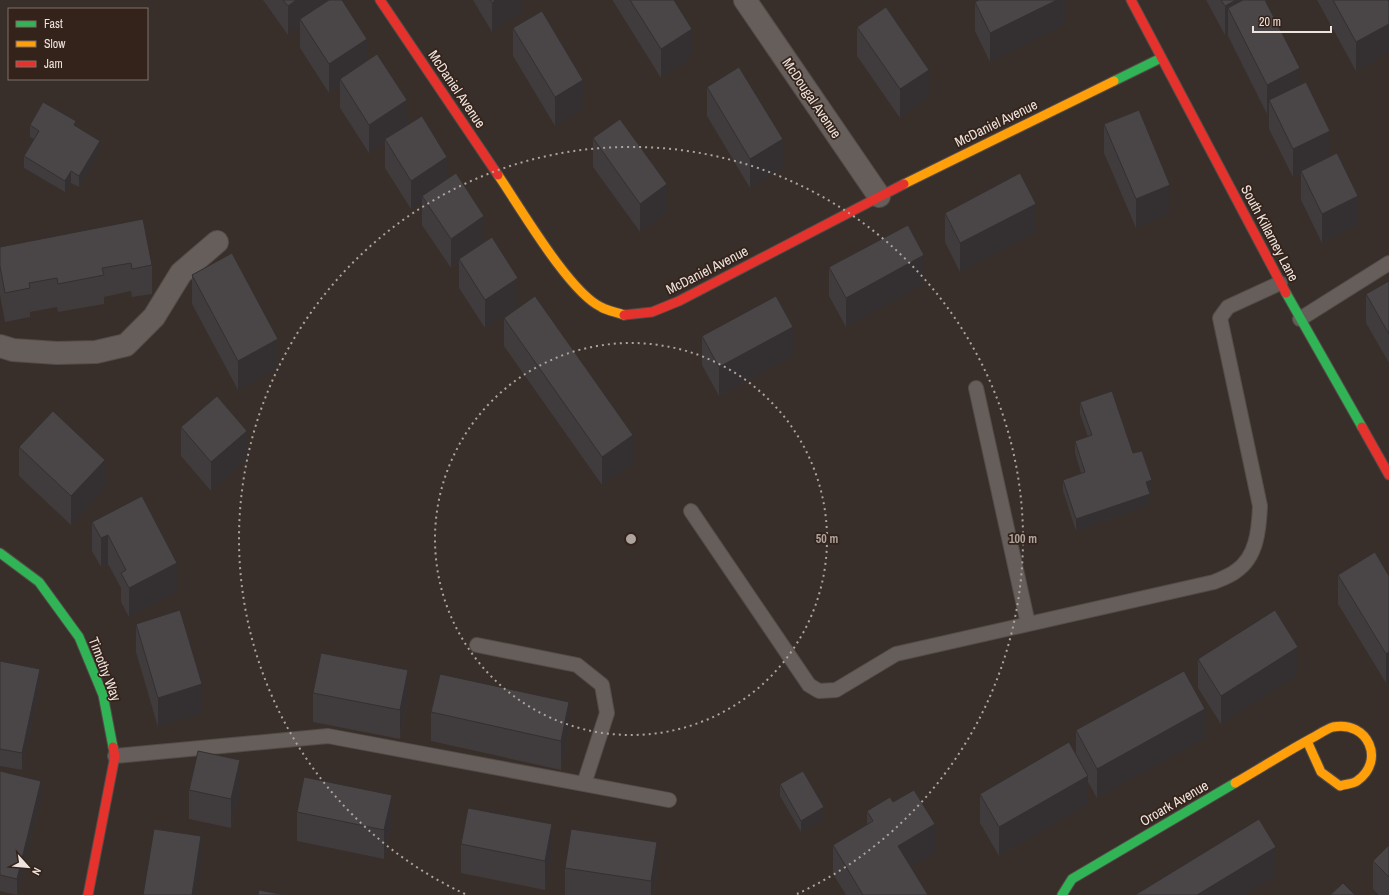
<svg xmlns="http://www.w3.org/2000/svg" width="1389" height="895" viewBox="0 0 1389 895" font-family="'Archivo Narrow',sans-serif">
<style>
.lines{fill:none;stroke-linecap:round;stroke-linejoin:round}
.lane-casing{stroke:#544c48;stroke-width:16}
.street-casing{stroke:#544c48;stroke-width:24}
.fast-casing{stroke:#544c48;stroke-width:11}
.slow-casing{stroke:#544c48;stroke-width:11}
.jam-casing{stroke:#544c48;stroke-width:11}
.lane{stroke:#655e5a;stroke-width:14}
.street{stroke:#655e5a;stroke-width:22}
.fast{stroke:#30b455;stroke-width:9}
.slow{stroke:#ff9f0a;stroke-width:9}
.jam{stroke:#e5322d;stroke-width:9}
.wall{fill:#403b3c}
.shaded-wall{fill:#343031}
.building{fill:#4a4546;stroke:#343031}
.ring{fill:none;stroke:#aea49e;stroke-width:2;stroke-dasharray:2 4}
.labels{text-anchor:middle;stroke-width:3.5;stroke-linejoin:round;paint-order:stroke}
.street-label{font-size:14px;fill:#eee3dd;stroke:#34231b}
.centre{fill:#aea49e;stroke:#34231b;stroke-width:2}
.ring-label{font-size:12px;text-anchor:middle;font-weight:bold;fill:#aea49e;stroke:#34231b;stroke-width:3.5;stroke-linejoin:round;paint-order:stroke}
</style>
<rect width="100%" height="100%" fill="#382f2a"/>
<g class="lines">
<defs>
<path id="lane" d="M1300,319l89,-56
M976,388l52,236
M691,511l118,174 10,6 17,-1 60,-36 318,-72c7,-3 16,-6 22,-11 21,-14 23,-42 24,-65l-40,-188 8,-11 52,-24
M477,645l100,20 25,20 5,28 -23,71
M115,756l213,-20 341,64"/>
<path id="street" d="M745,0l134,196
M0,346l13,4 44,3 39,-1 30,-7 28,-28 27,-44 36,-31"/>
<path id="fast" d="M1114,81l47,-23
M1286,293l76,134
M0,553l39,29 40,55 24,58 10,52
M1062,895l10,-16 163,-96"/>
<path id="slow" d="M498,175c22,32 71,117 103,132 7,4 15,5 23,8
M904,184l210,-103
M1235,783c26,-15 51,-31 77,-45 6,-3 14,-9 21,-11 35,-7 53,34 24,54 -4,3 -12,3 -17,5l-19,-14 -14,-31"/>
<path id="jam" d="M380,0l118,175
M1131,0l155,293
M624,315l28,-3 27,-11 225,-117
M1362,427l27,48
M88,895l27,-139 -2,-9"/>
</defs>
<!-- lane casing -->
<use href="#lane" class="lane-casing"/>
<!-- street casing -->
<use href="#street" class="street-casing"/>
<!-- fast casing -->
<use href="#fast" class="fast-casing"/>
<!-- slow casing -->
<use href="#slow" class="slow-casing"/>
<!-- jam casing -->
<use href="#jam" class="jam-casing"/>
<!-- lane -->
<use href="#lane" class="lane"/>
<!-- street -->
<use href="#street" class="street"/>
<!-- fast -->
<use href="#fast" class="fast"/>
<!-- slow -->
<use href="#slow" class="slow"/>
<!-- jam -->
<use href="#jam" class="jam"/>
</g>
<!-- wall -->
<path class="wall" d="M263,0h61v3l43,58 40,64 40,54 37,63 34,65 -33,21 -26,-40v-26l-8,6 -29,-43v-23l-11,7 -26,-41v-25l-16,10 -29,-45v-22l-11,7 -29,-45v-22l-12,9z
M473,0h48v13l-29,19z
M613,0h61l18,57 -31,21 -48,-77z
M1066,0v24l-76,38 -15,-31v-29z
M1206,0h59l93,225 -36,18 -21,-43v-26l-8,3 -24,-48v-16l-2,1 -39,-78v-3l-3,2z
M1317,0h71l1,2v51l-33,18z
M857,27l72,71 -29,20 -43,-62z
M513,28l70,81 -28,17 -42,-70z
M707,87l76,81 -33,20 -43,-72z
M1104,124l66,89 -34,15 -32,-75z
M30,125l46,2 24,25 -21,35 -8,-4 -6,9 -41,-24v-12l10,-17 -4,-2z
M593,138l74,75 -27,19 -47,-65z
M945,213l91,19 -76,40 -15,-30z
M0,247l152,18v29l-20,3 -1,-6 -27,6v7l-46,8 -1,-5 -27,5v5l-25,5 -5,-27z
M829,267l95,17 -78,43 -17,-31z
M192,275l86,93 -40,22 -46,-86z
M1389,281v82l-23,-40v-29z
M504,318l129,146 -31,21 -98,-139z
M702,336l91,20 -74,40 -17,-31z
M1080,402l53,51 19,38 -3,1 1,13 -74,26 -13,-40v-11l18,-7 -6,-20v-12l13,-4 -8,-23z
M181,427l66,32 -36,32 -30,-35z
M19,447l86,42 -34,36 -52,-49z
M92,522l85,70 -48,25 -8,-15v-14l-13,-24 -7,3 -9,-16z
M1338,575l51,1 -3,107 -48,-79z
M136,624l66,89 -44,14 -22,-75z
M1198,659l100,16 -77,49 -23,-36z
M0,661l40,24 -18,85 -22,-4z
M313,693l95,6 -8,40 -87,-17z
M431,712l138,19 -8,39 -130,-29z
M1076,730l129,8 -108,60 -9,-16v22l-89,52 -19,-33v-29l96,-40z
M0,771l41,27 -24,97 -17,-4z
M780,784l44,35 -23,13 -21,-36z
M240,789l-9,39 -42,-9v-29z
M867,811l68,42 -24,14 17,28h-82l-13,-21v-29l34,-20z
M297,812l95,12 -8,35 -87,-18z
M461,844l91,9 -7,37 -84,-17z
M1389,845v50h-10l-6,-6v-28z
M565,868l92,3 -4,24h-88z"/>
<!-- shaded-wall -->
<path class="shaded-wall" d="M296,0h28v9l-24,10v7l-12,9v-29z
M496,0h25v13l-29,19v-29z
M1057,0h9v24l-76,38v-29z
M1236,0h23l-31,8v25l-3,2v-29z
M1389,24v29l-33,18v-29z
M692,29v28l-31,21v-29z
M367,39v29l-27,11v7l-11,7v-29z
M1300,68v29l-31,3v13l-2,1v-29z
M929,70v28l-29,20v-29z
M583,80v29l-28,17v-29z
M407,100v29l-22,10v4l-16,10v-28z
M76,121v12l-2,-8z
M1330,131v28l-29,12v3l-8,3v-28z
M783,139v29l-33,20v-29z
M100,141v11l-21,35v-11z
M447,157v29l-25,10v6l-11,7v-28z
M71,171v12l-6,9v-11z
M667,184v29l-27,19v-28z
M1170,185v28l-34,15v-29z
M1358,196v29l-36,18v-29z
M1036,204v28l-76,40v-29z
M484,216v29l-25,14v3l-8,6v-29z
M924,255v29l-78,43v-29z
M518,278v29l-33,21v-28z
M793,327v29l-74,40v-29z
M278,339v29l-40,22v-29z
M247,431v28l-36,32v-29z
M633,435v29l-31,21v-28z
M105,460v29l-34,36v-29z
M1152,480v11l-6,2v-11z
M1150,494v11l-74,26v-12z
M108,535v29l-7,3v-29z
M177,563v29l-48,25v-29z
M1298,647v28l-77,49v-28z
M1389,652v29l-3,2v-29z
M40,669v16l-18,85v-17z
M408,670v29l-8,40v-29z
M202,684v29l-44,14v-29z
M569,702v29l-8,39v-29z
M1205,709v29l-108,60v-29z
M240,760v29l-9,39v-29z
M1088,776v28l-89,52v-29z
M41,781v17l-24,97v-16z
M392,795v29l-8,35v-29z
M824,807v12l-23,13v-11z
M552,824v29l-7,37v-29z
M935,824v29l-37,22v-29z
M201,836v29l-5,30h-4z
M657,842v29l-4,24h-2v-14z
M1276,847v29l-32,19h-47z"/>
<!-- building -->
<path class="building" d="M283,0h13l-8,6z
M329,0h13l25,39 -38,25 -29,-45z
M490,0h6l-4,3z
M630,0h44l18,29 -31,20z
M979,0h78l-67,33 -15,-31z
M1221,0h15l-11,6z
M1243,0h22l35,68 -33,17 -39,-77z
M1333,0h55l1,2v22l-33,18z
M886,7l43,63 -29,19 -43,-62z
M542,11l41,69 -28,17 -42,-69z
M377,54l30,46 -38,25 -29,-46z
M739,67l44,72 -33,20 -43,-72z
M1306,82l24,49 -37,18 -24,-49z
M43,102l33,19 -2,4 26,16 -21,35 -8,-5 -6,10 -41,-25 15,-25 -9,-6z
M1139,110l31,75 -34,14 -32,-75z
M422,116l25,41 -36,24 -26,-42z
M620,119l47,65 -27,20 -47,-66z
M1337,153l21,43 -36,18 -21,-43z
M456,173l28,43 -33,23 -29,-43z
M1020,173l16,31 -76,39 -15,-30z
M143,219l9,46 -20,4 -1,-6 -29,5 2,7 -46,9 -1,-6 -28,5 1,5 -25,5 -5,-27v-19z
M908,225l16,30 -78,43 -17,-31z
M492,237l26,41 -33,22 -26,-41z
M232,253l46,86 -40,22 -46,-86z
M1389,281v53l-23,-40z
M535,296l98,139 -31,22 -98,-139z
M776,296l17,31 -74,40 -17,-31z
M1112,391l21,62 9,-2 10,29 -6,2 4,12 -74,25 -13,-39 22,-8 -10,-31 17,-6 -12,-33z
M217,396l30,35 -36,31 -30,-35z
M53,411l52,49 -34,36 -52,-49z
M142,496l35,67 -48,25 -8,-15 5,-3 -18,-35 -7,3 -9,-16z
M1375,552l14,24v76l-3,2 -48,-79z
M180,610l22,74 -44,14 -22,-74z
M1275,610l23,37 -77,49 -23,-37z
M321,653l87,17 -8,40 -87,-17z
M0,661l40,8 -18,84 -22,-4z
M1184,671l21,38 -108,60 -21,-39z
M440,674l129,28 -8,39 -130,-29z
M1069,742l19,34 -89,51 -19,-33z
M198,751l42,9 -9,39 -42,-9z
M0,771l41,10 -24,98 -17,-4z
M803,771l21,36 -23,14 -21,-37z
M304,777l88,18 -8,35 -87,-18z
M914,790l21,34 -37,22 30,49h-65l-30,-50 40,-24 -6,-10 23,-14 3,5z
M468,808l84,16 -7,37 -84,-17z
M1259,819l17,28 -79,48h-62z
M154,829l47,7 -9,59h-49z
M571,829l86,13 -6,39 -86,-13z
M1389,845v32l-16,-16z
M1343,883l12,12h-25z
M259,890l26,5h-27z"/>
<!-- distance rings -->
<g class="ring">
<circle cx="631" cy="539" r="196"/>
<path d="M465 894A392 392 0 1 1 797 894"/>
</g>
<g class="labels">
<!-- street labels -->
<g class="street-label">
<text transform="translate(457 89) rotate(56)" y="5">McDaniel Avenue</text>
<text transform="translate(812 98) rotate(56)" y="5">McDougal Avenue</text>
<text transform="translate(996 123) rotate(-26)" y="5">McDaniel Avenue</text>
<text transform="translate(1270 233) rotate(62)" y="5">South Killarney Lane</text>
<text transform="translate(707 270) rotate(-27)" y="5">McDaniel Avenue</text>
<text transform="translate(105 669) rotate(69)" y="5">Timothy Way</text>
<text transform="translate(1174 803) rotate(-30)" y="5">Oroark Avenue</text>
</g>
</g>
<circle cx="631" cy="539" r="6" class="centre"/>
<g class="ring-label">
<text x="827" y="543">50 m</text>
<text x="1023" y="543">100 m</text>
</g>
<!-- legend -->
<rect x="8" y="8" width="140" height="72" fill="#34231b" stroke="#7e7069"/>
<rect x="16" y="21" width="20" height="6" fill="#30b455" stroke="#7e7069"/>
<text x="44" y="28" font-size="12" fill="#eee3dd">Fast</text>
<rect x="16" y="41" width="20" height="6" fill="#ff9f0a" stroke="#7e7069"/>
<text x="44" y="48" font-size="12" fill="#eee3dd">Slow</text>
<rect x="16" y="61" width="20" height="6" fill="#e5322d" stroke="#7e7069"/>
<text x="44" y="68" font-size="12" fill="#eee3dd">Jam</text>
<!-- north arrow -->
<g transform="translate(28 867) rotate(117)" stroke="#34231b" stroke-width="3" paint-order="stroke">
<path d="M0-3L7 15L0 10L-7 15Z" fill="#eee3dd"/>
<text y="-6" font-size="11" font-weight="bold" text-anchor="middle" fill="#eee3dd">N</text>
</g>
<!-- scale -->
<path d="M1253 26v6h78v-6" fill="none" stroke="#eee3dd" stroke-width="2"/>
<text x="1259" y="26" font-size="12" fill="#eee3dd" stroke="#34231b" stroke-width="3" paint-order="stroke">20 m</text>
</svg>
